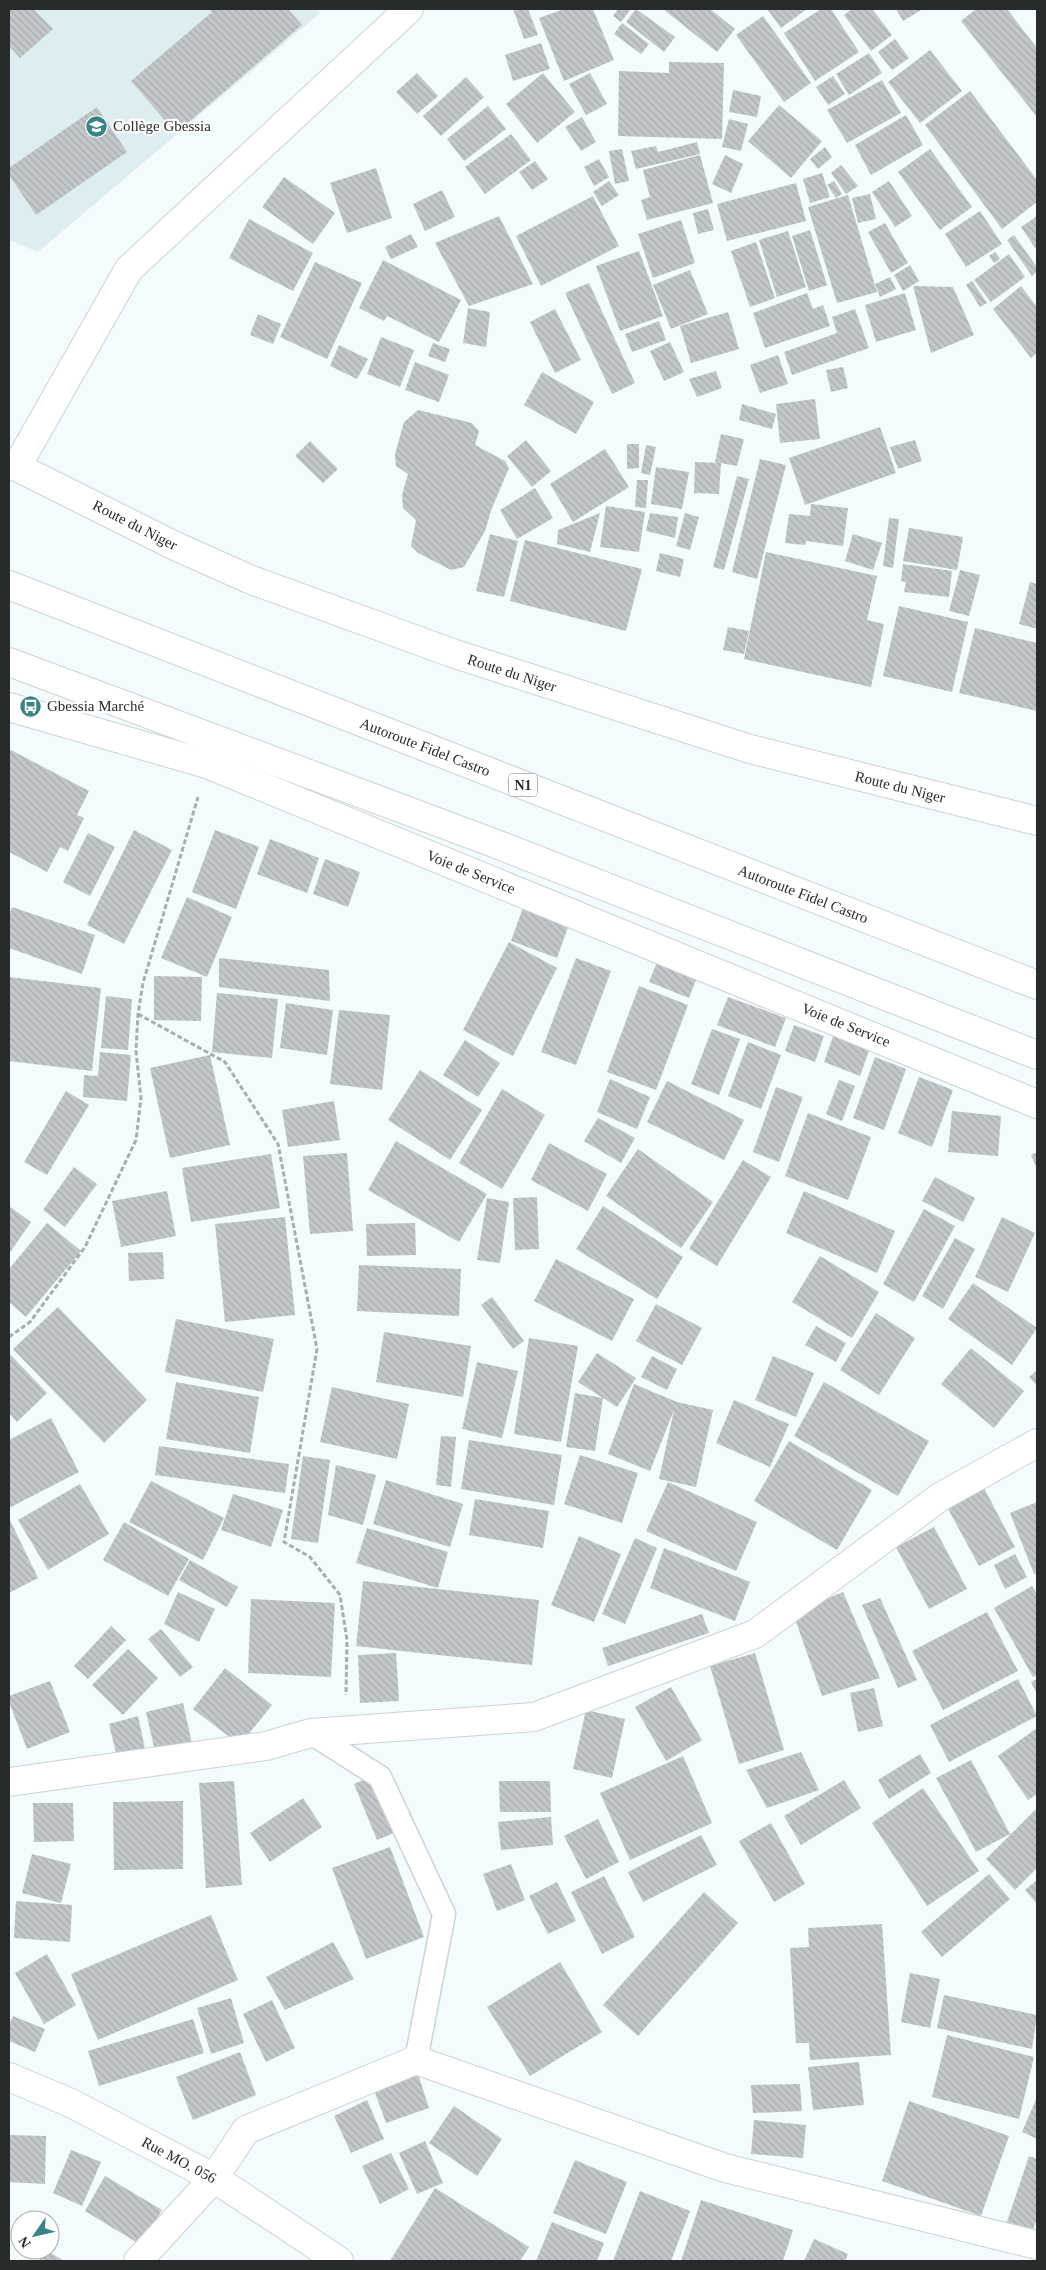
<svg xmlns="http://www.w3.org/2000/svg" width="1046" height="2270" viewBox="0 0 1046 2270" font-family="Georgia,serif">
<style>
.built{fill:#deeef0}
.building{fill:url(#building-back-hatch)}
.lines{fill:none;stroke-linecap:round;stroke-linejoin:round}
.service-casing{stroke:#ccd3d4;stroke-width:25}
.minor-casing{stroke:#ccd3d4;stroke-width:30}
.tertiary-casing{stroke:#ccd3d4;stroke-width:30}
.secondary-casing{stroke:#ccd3d4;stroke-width:30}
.trunk-casing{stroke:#ccd3d4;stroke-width:30}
.path{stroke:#a8adae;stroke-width:3;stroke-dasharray:5 2.5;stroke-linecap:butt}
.service{stroke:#fff;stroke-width:22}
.minor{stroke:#fff;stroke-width:28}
.tertiary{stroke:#fff;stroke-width:28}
.secondary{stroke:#fff;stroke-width:28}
.trunk{stroke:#fff;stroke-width:28}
.labels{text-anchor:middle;stroke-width:4.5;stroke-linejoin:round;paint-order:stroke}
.shield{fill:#fff;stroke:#686b6b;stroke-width:1}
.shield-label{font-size:14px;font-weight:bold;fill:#282b2b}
.poi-label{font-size:15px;fill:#282b2b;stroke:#fff;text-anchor:start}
.street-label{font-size:15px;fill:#282b2b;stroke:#fff}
</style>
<defs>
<pattern id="building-back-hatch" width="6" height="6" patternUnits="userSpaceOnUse" patternTransform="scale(1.25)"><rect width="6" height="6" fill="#c2c8c9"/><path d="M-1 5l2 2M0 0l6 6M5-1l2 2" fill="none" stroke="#a7acad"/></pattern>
</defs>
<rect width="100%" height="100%" fill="#f4fbfc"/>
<!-- built -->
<path class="built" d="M9,9h306l5,4 -282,239 -29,-12z"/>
<!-- building -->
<path class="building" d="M9,9h24l20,20 -33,29 -11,-12z
M209,9h79l14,16 -126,108 -45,-52 81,-69z
M513,9h15l10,26 -14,4z
M564,9h29l21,51 -50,21 -25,-63z
M618,9h13l-10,13 -8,-6z
M636,9l39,28 -11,15 -38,-30z
M663,9h47l25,20 -18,23z
M767,9h40l-26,19z
M821,9h10l28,43 -44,29 -31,-48z
M852,9h20l20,26 -21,16 -27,-36z
M896,9h27l-20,12z
M976,9h31l30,39v69l-76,-96z
M763,16l48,67 -27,19 -48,-67z
M622,23l27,21 -8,10 -27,-20z
M895,39l14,19 -17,12 -14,-18z
M541,43l9,26 -37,12 -8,-26z
M930,50l32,41 -42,32 -32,-41z
M869,53l13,20 -33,22 -13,-21z
M669,62l55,1 -2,76 -104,-3 1,-65 50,2z
M417,73l21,23 -21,18 -21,-22z
M543,73l32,39 -38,31 -31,-39z
M590,73l17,31 -21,11 -17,-31z
M833,76l12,18 -17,11 -12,-18z
M466,77l18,20 -43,39 -18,-20z
M882,80l19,33 -54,30 -20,-33z
M733,90l28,6 -4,21 -28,-5z
M970,91l67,89v22l-35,27 -77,-104z
M779,105l43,36 -31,37 -43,-37z
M488,106l18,23 -42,32 -17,-22z
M97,107l30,45 -91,63 -27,-40v-7z
M906,115l17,30 -52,30 -16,-30z
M582,117l14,25 -15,9 -16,-24z
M729,119l19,5 -7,27 -19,-4z
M511,134l20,26 -46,34 -20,-27z
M697,142l3,12 -64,15 -5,-18 25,-5 2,6z
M825,147l7,10 -14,12 -8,-10z
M622,149l7,32 -14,3 -6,-33z
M930,149l42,58 -32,23 -42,-58z
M700,155l13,48 -66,17 -6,-20 9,-3 -7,-27z
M725,155l18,9 -12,29 -19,-9z
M599,159l10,18 -15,9 -10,-19z
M535,161l13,18 -16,11 -13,-18z
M841,165l17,21 -12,8 -15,-21z
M376,168l16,50 -45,15 -17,-50z
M822,173l8,24 -20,6 -7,-24z
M284,177l51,36 -22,31 -51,-37z
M609,181l10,14 -17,11 -9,-14z
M834,181l8,13 -6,4 -9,-13z
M889,181l23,35 -17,11 -23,-35z
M796,183l10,38 -79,20 -10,-37z
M442,190l13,27 -30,14 -12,-27z
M870,194l6,25 -18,4 -6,-25z
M848,195l29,97 -40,11 -29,-96z
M593,196l26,50 -78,40 -25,-50z
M708,209l6,21 -16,4 -5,-21z
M980,211l22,33 -36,23 -21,-33z
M499,216l34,68 -64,22 -34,-63z
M1037,216v31l-2,1 -14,-21z
M249,219l64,34 -20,38 -64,-33z
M681,220l14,43 -42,15 -15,-44z
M885,223l23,40 -17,10 -23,-41z
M810,230l17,55 -18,6 -17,-55z
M788,231l18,56 -29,10 -18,-57z
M411,234l7,13 -27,12 -6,-12z
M1014,235l23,32v4l-5,5 -25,-36z
M756,242l19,56 -25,9 -19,-56z
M639,251l24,65 -43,15 -24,-65z
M995,252l5,7 -6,4 -5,-7z
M1009,254l16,23 -34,25 -17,-22z
M383,260l78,40 -22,42 -52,-26 -3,5 -25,-13z
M315,262l47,21 -35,76 -47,-22z
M910,265l9,16 -16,10 -9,-16z
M690,270l18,44 -37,15 -18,-44z
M890,277l6,12 -16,8 -5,-13z
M972,281l15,22 -7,4 -14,-22z
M589,283l46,100 -23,11 -47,-101z
M913,286l40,1 21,48 -43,18z
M1021,286l16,21v46l-6,5 -38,-49z
M807,293l6,16 10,-4 7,21 -65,22 -12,-35z
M905,293l11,37 -40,12 -11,-37z
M468,308l22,4 -4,35 -23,-4z
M555,309l26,51 -26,13 -25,-51z
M855,309l14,39 -77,27 -8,-23 53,-19 -5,-16z
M728,312l11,37 -48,14 -11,-37z
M258,314l23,10 -8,20 -23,-9z
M659,321l7,19 -34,12 -7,-18z
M381,337l33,13 -14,37 -33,-13z
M670,342l14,30 -20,9 -14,-30z
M433,343l17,6 -5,13 -17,-6z
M339,345l29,14 -11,20 -27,-13z
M778,355l10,29 -28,9 -10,-28z
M415,362l34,13 -10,27 -34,-12z
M843,367l5,21 -17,4 -5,-22z
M716,371l6,17 -25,9 -8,-18z
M542,372l52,30 -18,32 -52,-29z
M815,399l5,40 -40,4 -4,-39z
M742,404l34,10 -4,15 -33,-9z
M418,410l54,13 7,8 -4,14 30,16 4,7 -17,40 -7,23 -21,36 -13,3 -33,-17 -7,-7 5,-26 -13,-12 -1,-13 6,-21 -12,-8 -1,-12 9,-32z
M880,427l16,46 -91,32 -16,-47z
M721,434l23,5 -7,27 -22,-4z
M526,440l25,31 -19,16 -25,-31z
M915,440l7,21 -24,8 -8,-22z
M310,441l28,28 -15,14 -28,-27z
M627,444h12v24l-12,1z
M646,445l10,2 -6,28 -9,-2z
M605,449l24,38 -56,35 -23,-38z
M760,459l26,6 -29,114 -25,-7z
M695,462l26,1 -2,31 -25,-1z
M656,467l33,5 -7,37 -31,-5z
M737,476l12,3 -25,91 -11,-3z
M637,480h11l-2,28 -11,-1z
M535,488l18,30 -36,21 -17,-29z
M811,504l37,4 -5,38 -37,-5 -1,4 -20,-2 4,-29 21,2z
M606,506l39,6 -6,40 -39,-5z
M600,513l-10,39 -33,-8 1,-14z
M650,513l28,4 -3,21 -29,-7z
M685,513l14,4 -9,33 -14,-4z
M889,518l10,1 -6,49 -10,-2z
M909,528l54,9 -6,33 -54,-9z
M490,534l28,7 -14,56 -28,-6z
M853,534l29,9 -9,27 -28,-9z
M525,540l117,29 -16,62 -116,-30z
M766,552l111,24 -10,44 17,4 -13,63 -127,-28z
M660,553l24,6 -4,18 -24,-6z
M903,564l49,7 -3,26 -45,-5 2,-10 -5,-1z
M960,570l20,5 -11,41 -20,-5z
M1030,582l7,2v45l-18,-5z
M899,606l69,16 -16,70 -69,-16z
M728,627l21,4 -5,23 -21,-4z
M975,628l62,15v68l-78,-18z
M9,749l80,42 -12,24 7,3 -16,33 -8,-4 -13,25 -38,-20z
M134,830l38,20 -48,94 -37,-19z
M215,830l44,17 -23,62 -44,-17z
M88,833l27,14 -25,49 -27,-14z
M270,839l49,19 -12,35 -50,-19z
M325,859l35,13 -12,35 -35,-13z
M187,897l45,20 -25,60 -46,-19z
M526,899l46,17 -15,42 -46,-17z
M12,907l83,28 -13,39 -73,-26v-32z
M509,942l48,26 -44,88 -50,-26z
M661,952l40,15 -12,31 -40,-16z
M219,958l110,12 1,31 -111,-14z
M576,958l35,13 -35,94 -35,-13z
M154,976l48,1 -1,44 -47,-1z
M9,977l92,11 -9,83 -83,-10z
M639,986l49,19 -32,85 -49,-18z
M217,993l61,6 -6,59 -60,-6z
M106,996l26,3 -4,51 -27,-2z
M728,997l58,21 -11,29 -58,-22z
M286,1003l47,7 -6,45 -47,-7z
M339,1010l51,5 -8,75 -52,-6z
M794,1025l30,11 -9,26 -30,-11z
M712,1029l28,10 -21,56 -28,-11z
M835,1031l36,14 -11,31 -36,-14z
M465,1040l35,23 -22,34 -35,-22z
M748,1042l33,13 -20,54 -33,-13z
M100,1052l31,3 -4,46 -44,-4 1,-22 14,1z
M210,1055l20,90 -60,13 -20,-90z
M875,1057l31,12 -22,61 -31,-12z
M420,1070l62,40 -32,50 -62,-40z
M919,1077l34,13 -21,57 -34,-14z
M610,1079l40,18 -13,32 -40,-17z
M839,1080l16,6 -13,35 -16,-7z
M667,1081l77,39 -20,40 -77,-38z
M776,1087l27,10 -24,65 -26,-10z
M502,1089l43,26 -43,74 -43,-26z
M66,1091l23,14 -42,70 -23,-13z
M334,1101l6,39 -52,7 -6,-37z
M952,1111l49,5 -3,40 -50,-4z
M808,1113l63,24 -23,63 -63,-24z
M598,1118l37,20 -14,25 -37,-22z
M396,1141l91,53 -28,48 -91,-52z
M549,1143l58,31 -19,37 -57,-31z
M638,1149l75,53 -32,46 -75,-52z
M1037,1152v17l-6,-14z
M347,1153l6,78 -43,3 -7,-78z
M271,1154l9,54 -89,14 -9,-54z
M743,1160l28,17 -54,89 -28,-17z
M74,1167l23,17 -32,43 -22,-17z
M935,1177l40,21 -12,24 -41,-21z
M167,1191l9,45 -55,11 -9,-46z
M804,1191l91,40 -18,42 -91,-40z
M537,1197l2,52 -24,1 -2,-52z
M487,1198l22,4 -9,61 -23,-3z
M9,1206l22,16 -22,32z
M603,1206l80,51 -26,42 -81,-50z
M924,1209l31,17 -41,76 -31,-18z
M285,1217l10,98 -70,7 -10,-98z
M1002,1217l33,16 -27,59 -33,-15z
M47,1223l34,28 -55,66 -17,-15v-33z
M415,1223l1,32 -49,1 -1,-32z
M955,1238l20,11 -32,60 -21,-13z
M163,1252l1,27 -35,2 -1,-28z
M820,1256l59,36 -27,46 -60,-36z
M556,1259l78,40 -22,42 -78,-40z
M359,1265l102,4 -2,47 -102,-5z
M973,1283l64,45 -25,37 -64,-46z
M492,1297l32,44 -11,8 -32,-44z
M656,1304l46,24 -20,37 -46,-24z
M58,1307l89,93 -43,43 -91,-94z
M876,1313l39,25 -36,57 -39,-25z
M176,1319l98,20 -11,53 -98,-20z
M816,1326l30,17 -10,19 -31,-17z
M384,1332l87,14 -8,51 -87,-15z
M529,1338l49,8 -17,96 -47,-8z
M971,1348l53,43 -30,37 -53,-44z
M9,1353l38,40 -30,29 -8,-9z
M597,1353l39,25 -19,29 -14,-9 -8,53 -29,-4 9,-54 28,5 -25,-16z
M652,1356l25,13 -10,21 -26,-13z
M773,1356l41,17 -18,44 -41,-17z
M477,1362l41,9 -16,67 -40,-9z
M1037,1370v16l-8,-9z
M176,1382l83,15 -9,56 -84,-14z
M824,1382l105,59 -31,55 -104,-60z
M634,1384l43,18 36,8 -17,77 -37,-8 15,-69 -24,61 -42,-17z
M332,1387l77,17 -12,55 -77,-17z
M734,1400l55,24 -19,43 -54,-24z
M51,1418l28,54 -70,36v-68z
M441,1436l15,1 -5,50 -15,-2z
M469,1440l93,15 -8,50 -93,-16z
M789,1441l83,49 -35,60 -83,-49z
M159,1446l130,18 -4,29 -130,-18z
M580,1455l58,18 -16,50 -58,-19z
M303,1456l27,4 -12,83 -27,-4z
M336,1465l40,10 -13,50 -35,-10z
M386,1480l77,24 -13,43 -77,-23z
M151,1481l73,37 -21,42 -74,-38z
M668,1482l89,40 -21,49 -90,-40z
M80,1484l29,50 -61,36 -30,-50z
M984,1488l31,59 -36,19 -32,-59z
M233,1494l50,16 -12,37 -50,-17z
M475,1499l74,12 -6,37 -74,-13z
M1037,1502v71l-3,1 -24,-61z
M9,1518l29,60 -29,15z
M124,1522l65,37 -21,37 -65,-36z
M934,1527l33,62 -38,20 -33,-62z
M367,1528l81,24 -10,36 -82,-25z
M579,1536l42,18 -27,68 -43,-17z
M635,1538l22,10 -32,76 -23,-10z
M664,1548l86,34 -15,39 -85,-33z
M1015,1554l12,23 -22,12 -11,-24z
M190,1560l48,27 -11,20 -48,-27z
M363,1581l176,19 -7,65 -176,-19z
M1032,1586l5,8v81l-4,2 -39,-69z
M178,1592l37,17 -16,33 -35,-18z
M843,1592l37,86 -58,18 -29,-83z
M880,1598l37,82 -19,8 -36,-83z
M251,1599l84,4 -4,74 -83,-4z
M987,1612l31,59 -75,39 -31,-59z
M702,1614l7,19 -101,33 -6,-18z
M111,1626l15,14 -38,39 -14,-13z
M161,1629l32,38 -13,10 -32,-38z
M128,1649l30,29 -35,37 -31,-30z
M396,1653l3,48 -39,2 -2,-48z
M755,1653l29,97 -45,14 -29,-98z
M225,1668l47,37 -32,40 -47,-36z
M1018,1679l19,37 -88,46 -19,-37z
M1037,1679v15l-6,-12z
M50,1681l20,51 -43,17 -18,-47v-6z
M671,1687l31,53 -36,21 -31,-54z
M874,1688l9,38 -25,6 -8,-39z
M183,1703l10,45 -37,8 -10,-44z
M586,1710l39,9 -13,59 -39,-9z
M138,1716l9,42 -28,7 -10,-41z
M1037,1728v66l-9,6 -30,-44z
M801,1752l18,38 -52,18 -21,-38z
M920,1754l11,19 -42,26 -11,-19z
M683,1756l29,67 -82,37 -30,-67z
M971,1760l39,74 -34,18 -40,-74z
M370,1777l24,56 -17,7 -23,-56z
M844,1780l17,28 -60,37 -17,-29z
M234,1781l8,104 -36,3 -7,-105z
M499,1781h51l1,31h-51z
M923,1788l56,83 -52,35 -55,-83z
M303,1798l19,29 -52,35 -20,-29z
M183,1801v68l-69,1 -1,-68z
M33,1803h40l1,38 -40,1z
M1037,1808v60l-22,22 -29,-31z
M551,1817l2,28 -52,5 -3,-28z
M598,1819l21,43 -33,17 -22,-43z
M771,1823l34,61 -31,18 -35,-61z
M701,1835l16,30 -74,37 -15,-30z
M390,1847l34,90 -58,22 -34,-91z
M32,1854l39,10 -10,39 -39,-10z
M511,1864l14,36 -28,11 -14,-37z
M989,1874l21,25 -68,58 -21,-25z
M604,1876l31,61 -33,17 -31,-62z
M1037,1880v24l-12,-14z
M557,1882l19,39 -28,13 -19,-38z
M704,1892l34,31 -100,113 -35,-31z
M16,1901l56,4 -2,37 -56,-4z
M211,1915l27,65 -140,60 -27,-66z
M882,1924l9,131 -81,5 -1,-17h-13l-6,-95 19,-1 -1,-19z
M333,1942l21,37 -69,31 -19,-33z
M47,1954l29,51 -32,19 -29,-51z
M560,1962l42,70 -72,44 -43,-69z
M910,1973l30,6 -10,49 -29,-6z
M944,1995l93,20 -5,34 -95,-21z
M231,1998l13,45 -33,11 -14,-46z
M272,2000l23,48 -29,14 -23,-48z
M13,2016l32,13 -10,23 -26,-11v-16z
M193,2019l11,34 -105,33 -11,-35z
M947,2035l87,22 -15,62 -87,-22z
M240,2052l16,43 -63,25 -17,-43z
M859,2062l5,43 -51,5 -5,-43z
M418,2074l11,34 -43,15 -12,-33z
M800,2084l2,27 -49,2 -2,-28z
M1037,2097v42l-15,-7z
M367,2100l17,39 -33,14 -17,-37z
M909,2101l100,35 -28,80 -99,-35z
M454,2106l48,33 -25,37 -48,-33z
M754,2120l52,5 -3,33 -52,-4z
M10,2135l36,1 -1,48 -36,-2z
M425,2141l18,42 -26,11 -18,-41z
M71,2150l30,12 -19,44 -29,-13z
M391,2153l18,36 -29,15 -18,-38z
M1029,2156l8,3v59l-4,12 -26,-8z
M575,2160l52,22 -21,52 -53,-21z
M105,2176l57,34 -21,35 -56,-34z
M435,2188l94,59 -9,14h-130z
M640,2191l50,20 -19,50h-58z
M701,2200l92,30 -10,31h-102z
M552,2222l52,21 -7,18h-61z
M814,2239l34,15 -3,7h-41z
M46,2250l18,11h-25z"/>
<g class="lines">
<defs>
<path id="service" d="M311,1733l69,44 64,137 -28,146"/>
<path id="minor" d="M9,707l198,57 830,340
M9,1782l257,-36 45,-13 223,-16 221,-83 185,-137 97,-54
M138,2261l76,-83 32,-48 170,-70 309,108 312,77"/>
<path id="tertiary" d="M17,466l112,-197 280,-260
M9,2077l62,26 143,75 125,83"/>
<path id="secondary" d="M9,463l164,82 76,34 206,75 295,95 287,72"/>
<path id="trunk" d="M9,585l1028,400
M9,662l482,180 546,213"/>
</defs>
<!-- service casing -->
<use href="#service" class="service-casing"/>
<!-- minor casing -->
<use href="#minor" class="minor-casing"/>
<!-- tertiary casing -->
<use href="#tertiary" class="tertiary-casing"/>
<!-- secondary casing -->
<use href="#secondary" class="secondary-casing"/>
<!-- trunk casing -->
<use href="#trunk" class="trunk-casing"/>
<!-- path -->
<path class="path" d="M138,1014l87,48 53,82 39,205 -33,193 26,15 30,38 7,45 -1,55
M9,1337l21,-15 55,-75 51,-107 5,-42 -5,-47 2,-37 5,-31 55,-186"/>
<!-- service -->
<use href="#service" class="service"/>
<!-- minor -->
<use href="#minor" class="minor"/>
<!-- tertiary -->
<use href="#tertiary" class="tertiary"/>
<!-- secondary -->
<use href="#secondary" class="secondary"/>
<!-- trunk -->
<use href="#trunk" class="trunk"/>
</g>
<!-- icons -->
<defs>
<symbol id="school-disc" viewBox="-11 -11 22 22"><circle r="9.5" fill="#3b8389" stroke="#fff"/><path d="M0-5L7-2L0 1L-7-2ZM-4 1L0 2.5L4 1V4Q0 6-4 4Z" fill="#fff"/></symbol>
<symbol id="bus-disc" viewBox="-11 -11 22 22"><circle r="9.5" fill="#3b8389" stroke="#fff"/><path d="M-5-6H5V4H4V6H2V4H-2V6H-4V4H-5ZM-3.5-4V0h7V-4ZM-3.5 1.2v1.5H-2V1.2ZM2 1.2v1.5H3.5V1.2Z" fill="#fff"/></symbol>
</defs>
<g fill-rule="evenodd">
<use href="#school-disc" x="84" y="114" width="25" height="25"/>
<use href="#bus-disc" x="18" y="694" width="25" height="25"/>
</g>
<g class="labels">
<!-- shield labels -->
<rect class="shield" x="509" y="773.5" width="28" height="23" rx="4"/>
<g class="shield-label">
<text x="523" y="790">N1</text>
</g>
<!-- poi labels -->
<g class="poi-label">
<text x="113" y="131">Collège Gbessia</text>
<text x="47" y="711">Gbessia Marché</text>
</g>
<!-- street labels -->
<g class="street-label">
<text transform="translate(135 525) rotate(27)" y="5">Route du Niger</text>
<text transform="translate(512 673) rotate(18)" y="5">Route du Niger</text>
<text transform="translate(425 747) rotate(21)" y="5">Autoroute Fidel Castro</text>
<text transform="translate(900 787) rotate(14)" y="5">Route du Niger</text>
<text transform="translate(471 872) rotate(22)" y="5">Voie de Service</text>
<text transform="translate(803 894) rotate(21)" y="5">Autoroute Fidel Castro</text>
<text transform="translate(846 1025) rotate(22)" y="5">Voie de Service</text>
<text transform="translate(179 2160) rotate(28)" y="5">Rue MO. 056</text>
</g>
</g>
<!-- border -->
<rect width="1046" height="2270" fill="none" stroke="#282b2b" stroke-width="20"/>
<!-- north arrow -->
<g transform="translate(35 2235) rotate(236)"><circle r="24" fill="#ffffff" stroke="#a9aaaa"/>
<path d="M0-4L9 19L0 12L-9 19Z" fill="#3b8389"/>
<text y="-8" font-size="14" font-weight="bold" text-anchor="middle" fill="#282b2b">N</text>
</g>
</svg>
